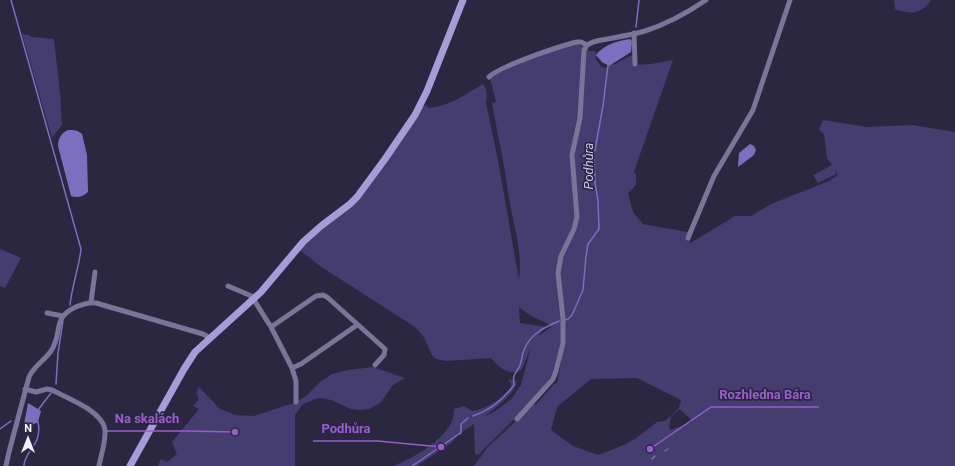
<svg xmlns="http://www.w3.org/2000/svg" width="955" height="466" viewBox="0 0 955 466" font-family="Roboto,sans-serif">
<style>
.green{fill:#453c6f;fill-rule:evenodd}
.water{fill:#7d6fc0}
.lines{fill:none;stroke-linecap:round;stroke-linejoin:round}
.stream{stroke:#7d6fc0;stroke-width:1.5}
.street{stroke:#797498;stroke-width:5}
.secondary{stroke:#a59dd7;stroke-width:7}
.labels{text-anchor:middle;stroke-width:3.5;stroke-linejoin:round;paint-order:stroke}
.water-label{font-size:13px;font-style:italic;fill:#c8c3ee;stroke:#2b2741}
.leader{fill:none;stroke:#995dcf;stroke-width:1.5}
.callout-dot{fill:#995dcf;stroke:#2b2741;stroke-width:1.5}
.callout-label{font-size:13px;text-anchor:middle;font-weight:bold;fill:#995dcf;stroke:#2b2741;stroke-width:3.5;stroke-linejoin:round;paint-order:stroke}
</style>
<rect width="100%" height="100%" fill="#2b2741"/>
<!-- green -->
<path class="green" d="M894,0h37c-9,14 -21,15 -36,9z
M22,34l7,1 2,2 23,2 6,54 2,32 -10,13z
M577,44l11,5v2h8v9l6,7 6,1v-3l7,-1 17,-9 1,1 1,9 17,-1 22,-4 -37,106 -2,7h2v12l-8,8 5,19 10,12 50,9 -4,11 46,-28h16l20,-12 58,-23 9,-6 -3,-5 1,4 -18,9 -5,-8 19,-10 -5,-7 -3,-24 -5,-5 4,-9 44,7 45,-2 43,7v334h-481l13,-18 47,-44 2,1 18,-21 3,-1 8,-44 -3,-39h-4l5,35 -10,39 -26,32 -49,49 -3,-1 -1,-30 -15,10 -8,9 -34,23h-23c21,-9 62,-31 60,-57l10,-3 8,5c14,-2 30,-12 39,-24v-4l-3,-4 9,2c-4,16 -22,26 -33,36l13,-7 14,-11 4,-5 6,-9 10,-38 -9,22c-12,9 -23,-2 -31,-11l-45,3 -10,-2 -4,-4 -9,-19 -8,-9 -95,-61 -20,-16v-4l45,-37 78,-103 4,-1 1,3c18,0 40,-15 55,-24 5,7 4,11 3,19l12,57 21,120c4,-31 -7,-59 -11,-89 -4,-29 -11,-59 -16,-88l4,-1 -6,-24c27,-16 57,-25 87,-34zM519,307l12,9 20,9v2l-12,9 6,-9 -25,-4zM637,378l44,22 -2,8 -14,13 -8,1 -22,17 -11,6 -26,10 -25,-9 -22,-16 6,-23 34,-28zM680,409c3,4 10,8 12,13l-21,8 -2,-2 2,-12z
M0,249l21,9 -16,30 -5,-2z
M373,367l32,11 -12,7 -12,17 -12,7 -11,1 -7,-1 -20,-9 -10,-2 -6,1 -13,6 -7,10v51h-137l3,-7 6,3 10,-8 -5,-12 27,-33 -6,-3 6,-7 -2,-3 1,-2 -2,-1 3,-6 21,22 16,6 18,1 40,-13 12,-7 14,-14 12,-8 16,-4z"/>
<!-- water -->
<path class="water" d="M630,39l2,2 -1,11 -22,14 -7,-4 -6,-7c8,-11 22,-14 34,-16z
M68,130c5,0 10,0 14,4l5,21 1,37c-5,5 -11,6 -17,4l-13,-50c0,-7 3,-13 10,-16z
M750,144l4,2 2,4 -2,5 -16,12 1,-14z
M28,403l13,8 -3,11 -6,3 -8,-1z"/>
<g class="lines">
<!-- stream -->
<path class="stream" d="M11,0l70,249c-2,18 -9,37 -11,56
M636,27l3,-27
M565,320l3,-1 4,-4 8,-18 3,-7 3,-34 2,-12 11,-15 -1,-29 -3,-17 -1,-28 9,-49 5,-41
M56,384l2,-31 5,-32
M38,410l13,-17
M473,416c18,-6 30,-16 41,-31 -2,-12 2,-10 6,-20 2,-5 2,-10 4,-15 6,-16 21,-23 35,-29
M0,429l11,-8
M665,451l3,-2
M652,459l3,-3
M24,466c0,-15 19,-21 14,-44
M412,466l47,-32 2,-1v-9l7,-6"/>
<!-- street -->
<path class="street" d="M634,33l1,31
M489,77c11,-11 71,-31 88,-35h4l6,3
M688,238l26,-62 39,-66 37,-110
M228,286l28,12
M254,300l17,27 21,41 4,13v21
M91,302l4,-30
M47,313l16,3
M271,327l45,-31 7,-1 4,2 58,52 -1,6 -9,10
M292,368l9,-4 56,-39
M25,389l11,3 11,-3 5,1c15,8 51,21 53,40 1,11 -4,25 -6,36
M517,419l36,-40 3,-8 7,-28v-24l-5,-46 3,-17 13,-27 3,-12 -5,-62 8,-37 4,-68 3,-5 6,-3c17,-4 35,-6 52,-11 22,-7 42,-18 61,-31
M6,466l3,-14 20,-75c5,-11 15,-16 22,-26 13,-19 -1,-33 27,-45 7,-2 12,-4 18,-3l107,31 7,4"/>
<!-- secondary -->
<path class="secondary" d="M130,466l54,-97 11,-17 66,-60 42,-50 18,-16 29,-22 7,-7 28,-38 30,-44 12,-24 36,-91"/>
</g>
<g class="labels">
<!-- water labels -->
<g class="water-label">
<text transform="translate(588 166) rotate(-90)" y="5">Podhůra</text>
</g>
</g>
<!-- callouts -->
<path class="leader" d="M650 449L711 407H819M235 432L187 431H107M441 447L378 441H313"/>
<g class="callout-dot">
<circle cx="650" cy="449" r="4"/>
<circle cx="235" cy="432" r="4"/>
<circle cx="441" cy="447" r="4"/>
</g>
<g class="callout-label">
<text x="765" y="399">Rozhledna Bára</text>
<text x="147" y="423">Na skalách</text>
<text x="346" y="433">Podhůra</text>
</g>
<!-- north arrow -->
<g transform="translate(28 438)" stroke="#2b2741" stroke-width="3" paint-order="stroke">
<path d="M0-3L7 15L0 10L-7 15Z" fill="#f2f0fe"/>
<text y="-6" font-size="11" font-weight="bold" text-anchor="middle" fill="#f2f0fe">N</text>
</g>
</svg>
